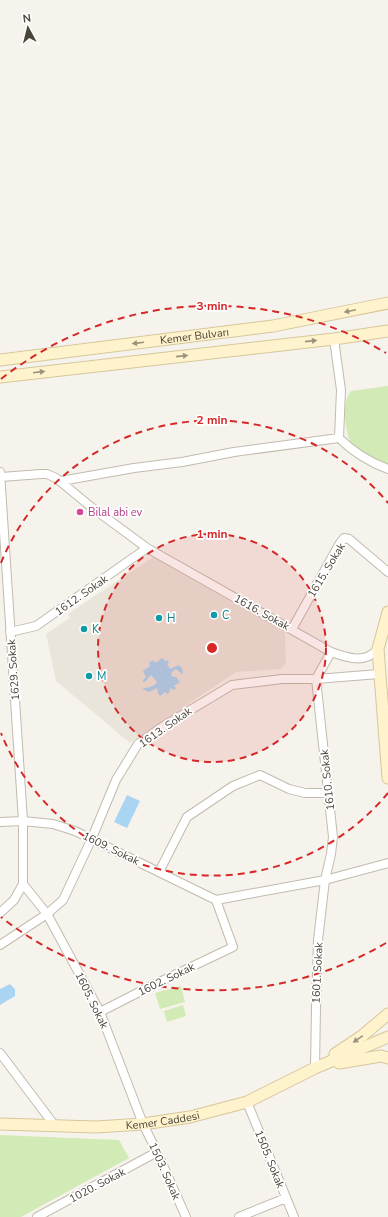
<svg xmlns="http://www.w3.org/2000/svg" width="388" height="1217" viewBox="0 0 388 1217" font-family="'Nunito Sans',sans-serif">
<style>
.residential{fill:#eae5da}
.green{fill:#d2eab5}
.water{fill:#a9d4f2}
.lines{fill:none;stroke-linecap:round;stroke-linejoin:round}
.street-casing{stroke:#c2bbae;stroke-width:10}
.secondary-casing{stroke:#d6c79b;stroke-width:13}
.street{stroke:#fff;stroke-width:8}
.secondary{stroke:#fff3cd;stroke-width:11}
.oneway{fill:#9c937c}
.ring{fill:none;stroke:#d62828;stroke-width:2;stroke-dasharray:7 5}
.hotel-dot{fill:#d1479c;stroke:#fff;stroke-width:1.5}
.culture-dot{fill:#0f9aa8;stroke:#fff;stroke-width:1.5}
.labels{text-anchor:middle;stroke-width:3.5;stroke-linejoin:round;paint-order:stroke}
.street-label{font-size:11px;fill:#4b4439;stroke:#fff}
.hotel-label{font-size:11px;fill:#b23c85;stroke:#fff;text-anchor:start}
.culture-label{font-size:11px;fill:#0d838f;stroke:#fff;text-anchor:start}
.centre{fill:#d62828;stroke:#fff;stroke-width:2}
.ring-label{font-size:12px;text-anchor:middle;font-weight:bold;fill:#d62828;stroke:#fff;stroke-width:3.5;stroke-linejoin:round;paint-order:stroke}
</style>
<rect width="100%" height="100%" fill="#f6f3ec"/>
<!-- residential -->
<path class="residential" d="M153,557l132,75 1,31 -5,6 -45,3 -106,71 -74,-62 -10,-47 24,-16 -2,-4z"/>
<!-- green -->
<path class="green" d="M388,386v78l-12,-3 -26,-18c-4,-16 -10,-37 1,-52z
M181,986l4,16 -25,7 -5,-16z
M183,1005l3,11 -19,6 -3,-11z
M0,1135l119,5 10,18 -108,59h-21z"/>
<!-- water -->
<path class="water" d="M162,658l3,3 2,-1 2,3 -2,1 3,5 9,-4 3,3 1,5 -1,1 -6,-5 -4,3 -1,4 5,1 4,5 -6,4 2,2 -3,2 -2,-2 -2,2 1,2 -3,2 -2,-2 -5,4 -2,-3 -1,-5 -8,4 -7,-3c6,-2 12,-2 15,-7l-6,-7 -6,7h-2v-2l3,-3 -3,-6 7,-5 -1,-3 4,-3 2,3z
M127,795l13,6 -13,27 -13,-6z
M10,984l5,5v7l-15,9v-16z"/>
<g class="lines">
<defs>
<path id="street" d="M334,339l7,51 -2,48
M0,472l23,349v63l-9,16 -14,13
M1,477l40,-3h6l9,4 34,28 57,42 184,104c17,6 34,12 47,-3
M61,481l73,-13 48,-6 52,-10 105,-14c14,14 30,24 49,31
M292,629l48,-86 4,-5 5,1 39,33
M10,632l26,-6 111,-78
M0,822l23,-1 30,3 22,7 141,69 109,-20 63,-17
M159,872l28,-55 46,-31 27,-11 29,14 16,4h23
M23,884l24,30 53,98 43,112 14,28 29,65
M0,945l47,-31 16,-14 29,-62 24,-58 22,-36 24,-17 70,-42 50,-6h34l63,-5
M100,1012l49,-25 84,-40 -17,-47
M0,1053l55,73
M315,1068l1,-60 2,-68 7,-60 6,-26 2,-17 -17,-158 15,-27
M247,1102l47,115
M37,1217l120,-65
M239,1217l47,-19"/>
<g id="secondary">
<path id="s1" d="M0,360l273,-34 115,-23"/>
<path d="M0,377l334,-38 54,-8"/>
<path d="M388,612l-10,37 10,129"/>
<path d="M335,1054l27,-18 26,-22"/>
<path d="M339,1063l42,-7 7,2"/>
<path id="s2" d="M0,1124l96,3 47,-3 47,-7 57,-15 68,-34 73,-31"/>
</g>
</defs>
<!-- street casing -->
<use href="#street" class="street-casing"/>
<!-- secondary casing -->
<use href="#secondary" class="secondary-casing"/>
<!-- street -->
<use href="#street" class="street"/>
<!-- secondary -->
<use href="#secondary" class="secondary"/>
</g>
<!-- one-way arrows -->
<defs><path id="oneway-solid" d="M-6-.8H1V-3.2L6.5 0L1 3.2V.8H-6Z"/></defs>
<g class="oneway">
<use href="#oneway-solid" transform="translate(350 311) rotate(168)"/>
<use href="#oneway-solid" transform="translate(311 341) rotate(-6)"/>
<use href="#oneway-solid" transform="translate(138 343) rotate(173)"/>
<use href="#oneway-solid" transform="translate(182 356) rotate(-6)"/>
<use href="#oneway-solid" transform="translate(39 372) rotate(-7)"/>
<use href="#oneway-solid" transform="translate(358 1039) rotate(145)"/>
</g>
<!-- distance rings -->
<circle cx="212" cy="648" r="114" fill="#d62828" fill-opacity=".12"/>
<g class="ring">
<circle cx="212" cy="648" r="114"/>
<path d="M388 793A228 228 0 0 1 1 733M1 563A228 228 0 0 1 388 503"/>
<path d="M386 943A342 342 0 0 1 1 917M1 379A342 342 0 0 1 386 353"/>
</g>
<!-- markers -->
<circle class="hotel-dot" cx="80" cy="512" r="4"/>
<g class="culture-dot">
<circle cx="214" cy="615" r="4"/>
<circle cx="159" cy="618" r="4"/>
<circle cx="84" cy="629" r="4"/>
<circle cx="89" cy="676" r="4"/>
</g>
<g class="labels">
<!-- street labels -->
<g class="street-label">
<text dy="4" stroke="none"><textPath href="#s1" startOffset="196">Kemer Bulvarı</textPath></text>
<text transform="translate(326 570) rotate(-59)" y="4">1615. Sokak</text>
<text transform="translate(81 595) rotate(-35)" y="4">1612. Sokak</text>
<text transform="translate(262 612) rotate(29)" y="4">1616. Sokak</text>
<text transform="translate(13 670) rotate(-94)" y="4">1629. Sokak</text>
<text transform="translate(165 727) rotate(-35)" y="4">1613. Sokak</text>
<text transform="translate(327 780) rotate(-96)" y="4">1610. Sokak</text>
<text transform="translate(111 848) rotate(26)" y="4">1609. Sokak</text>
<text transform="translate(317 973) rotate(-87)" y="4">1601. Sokak</text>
<text transform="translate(166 979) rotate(-26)" y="4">1602. Sokak</text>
<text transform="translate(92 1000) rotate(64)" y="4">1605. Sokak</text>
<text dy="4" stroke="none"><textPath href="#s2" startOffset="163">Kemer Caddesi</textPath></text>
<text transform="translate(270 1159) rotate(68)" y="4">1505. Sokak</text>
<text transform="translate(165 1171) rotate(66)" y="4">1503. Sokak</text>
<text transform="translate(97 1185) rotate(-28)" y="4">1020. Sokak</text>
</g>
<!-- hotel labels -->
<g class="hotel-label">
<text x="88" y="516">Bilal abi ev</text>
</g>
<!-- culture labels -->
<g class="culture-label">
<text x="222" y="619">C</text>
<text x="167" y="622">H</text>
<text x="92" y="633">K</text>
<text x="97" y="680">M</text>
</g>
</g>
<circle cx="212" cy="648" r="6" class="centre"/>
<g class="ring-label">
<text x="212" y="310">3 min</text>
<text x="212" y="424">2 min</text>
<text x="212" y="538">1 min</text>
</g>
<!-- north arrow -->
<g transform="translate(28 28) rotate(353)" stroke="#ffffff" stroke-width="3" paint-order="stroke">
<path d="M0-3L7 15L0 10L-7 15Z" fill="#4b4439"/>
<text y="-6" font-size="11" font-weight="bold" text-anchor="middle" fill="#4b4439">N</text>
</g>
</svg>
